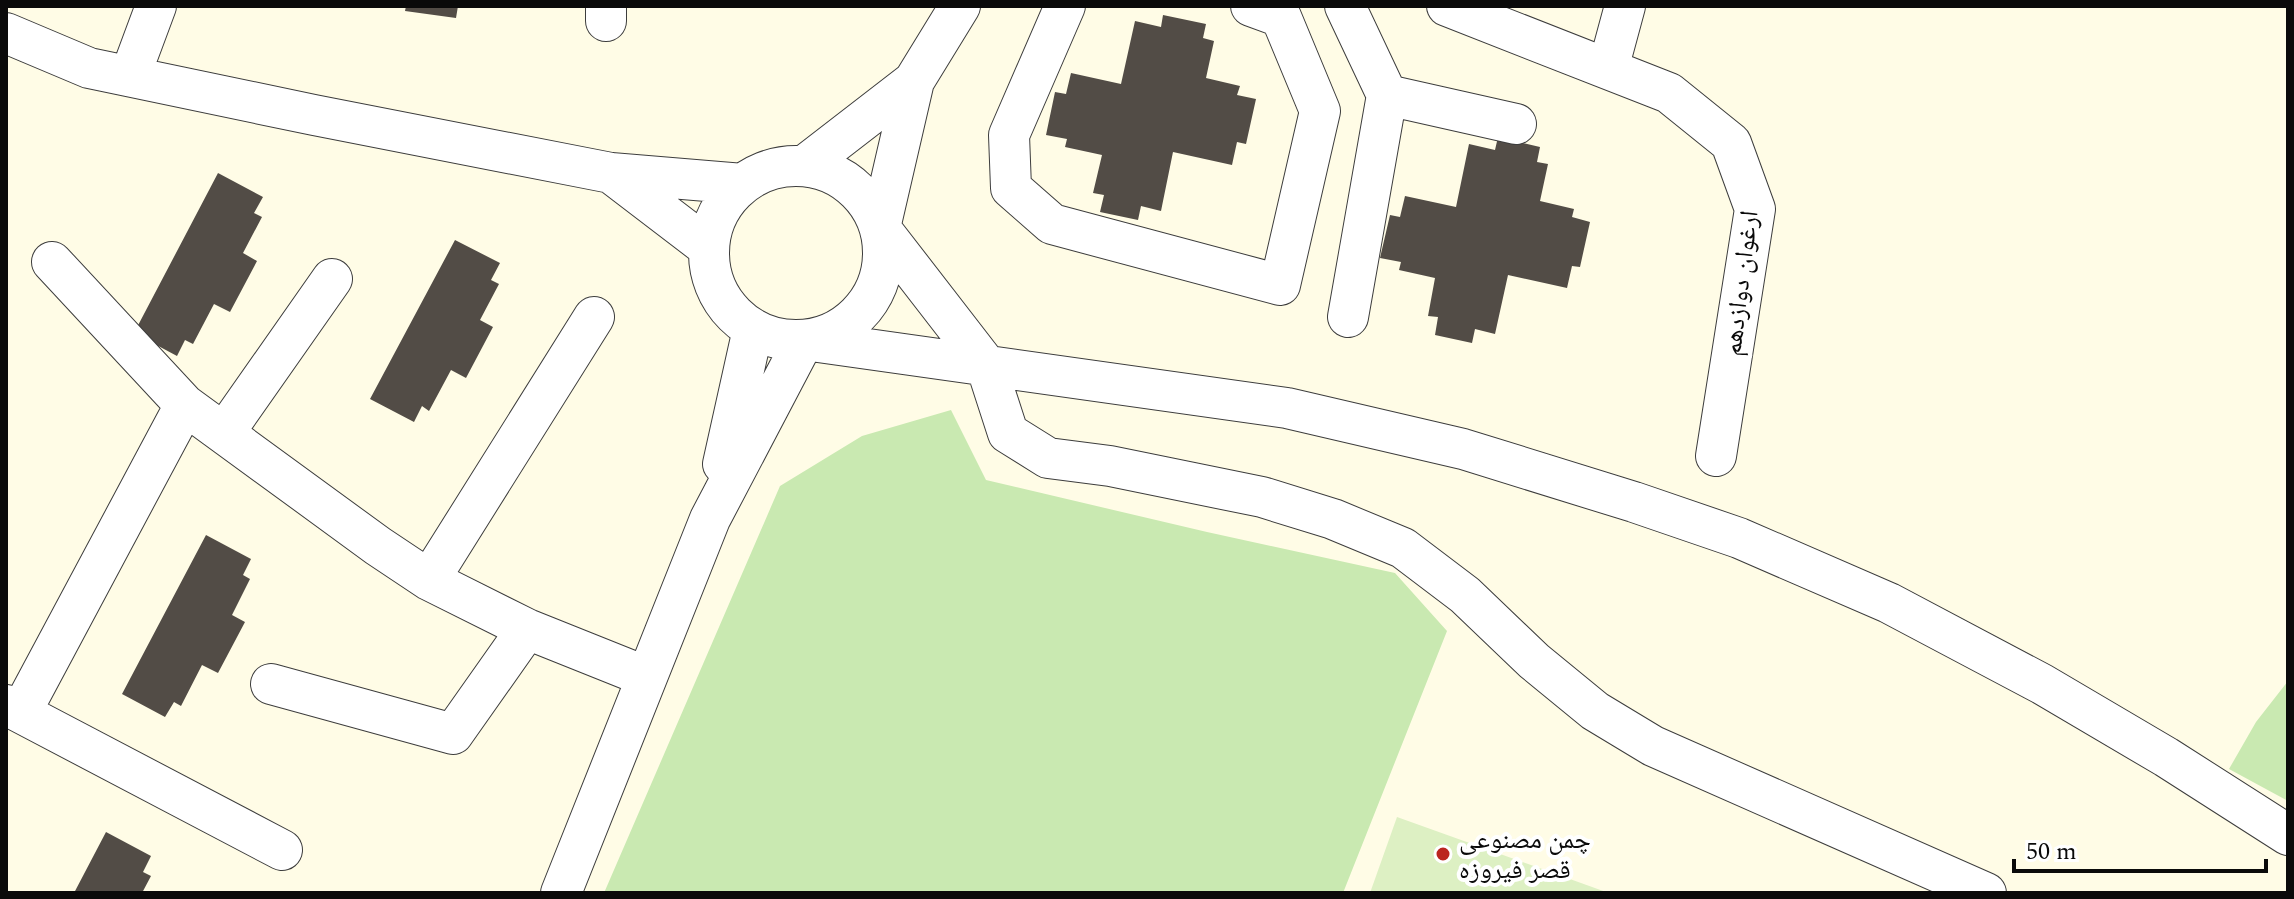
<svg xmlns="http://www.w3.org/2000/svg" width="2294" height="899" viewBox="0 0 2294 899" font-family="Spectral,'Noto Naskh Arabic',serif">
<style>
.green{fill:#c9e9b1}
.pitch{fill:#ddf0c3}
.building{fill:#524c46}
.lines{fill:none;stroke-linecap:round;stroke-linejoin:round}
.minor-casing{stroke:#3d3d3d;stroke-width:42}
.minor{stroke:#fff;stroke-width:40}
.poi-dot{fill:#bb2520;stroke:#fff;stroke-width:3}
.labels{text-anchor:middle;stroke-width:8;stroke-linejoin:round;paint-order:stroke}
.street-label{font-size:26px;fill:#0a0a0a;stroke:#fff}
.poi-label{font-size:26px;fill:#0a0a0a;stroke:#fff;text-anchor:start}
</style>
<rect width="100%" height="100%" fill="#fffce6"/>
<!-- green -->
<path class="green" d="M951,410l35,70 221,52 188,41 52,58 -104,262h-739l176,-407 82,-50z
M2288,681v120l-59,-32 27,-47z"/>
<!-- pitch -->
<path class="pitch" d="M1397,817l209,75v1h-236z"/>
<!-- building -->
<path class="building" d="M406,6h52l-2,12 -51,-7z
M1163,15l43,9 -3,14 11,3 -8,37 34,8 -3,9 19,4 -10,45 -9,-2 -5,23 -59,-13 -12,59 -20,-5 -3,14 -38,-8 4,-17 -11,-2 9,-38 -37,-8 2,-8 -21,-4 9,-43 11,2 5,-21 50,11 14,-63 26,6z
M1498,137l42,10 -3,15 11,2 -8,37 34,8 -2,8 18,5 -10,45 -8,-1 -5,22 -59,-13 -13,59 -20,-5 -3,14 -37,-8 3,-18 -10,-1 7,-38 -36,-8 2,-8 -21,-4 10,-43 10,2 5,-21 51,11 13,-63 26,6z
M218,173l45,24 -9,16 8,4 -19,36 14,8 -27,51 -16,-8 -21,40 -8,-4 -8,16 -43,-23z
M455,240l45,23 -9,17 8,4 -19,36 13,7 -27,51 -15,-8 -22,41 -7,-5 -8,16 -44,-23z
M206,535l45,24 -8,16 7,4 -18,36 13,7 -27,51 -16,-8 -21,41 -7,-4 -9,15 -43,-23z
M106,832l45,24 -8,16 8,4 -9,17h-68z"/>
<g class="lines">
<defs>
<path id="minor" d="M960,6l-46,75 -34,147 106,137 22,68 40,25 62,8 152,31 71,22 70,29 62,47 69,66 61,50 58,35 333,147
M1065,6l-56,129 2,53 41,36 228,61 40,-174 -39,-94 -30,-11
M1345,6l42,89 129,29
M1447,6l222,87 62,50 24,66 -39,247
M606,21v-15
M6,33l83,35 225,47 297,58 132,11
M1608,69l17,-63
M130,76l26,-70
M804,166l110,-85
M709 253a87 87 0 1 1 174 0a87 87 0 1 1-174 0Z
M611,173l98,75
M52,262l133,143 193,141 51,34 98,49 120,48
M1348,317l39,-222
M224,433l108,-154
M723,464l30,-135
M429,580l165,-263
M271,684l182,50 74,-105
M6,705l276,145
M21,712l164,-307
M561,893l149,-374 94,-179 483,68 176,41 171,53 105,36 150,65 153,81 124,73 122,78"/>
</defs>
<!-- minor casing -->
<use href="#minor" class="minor-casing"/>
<!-- minor -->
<use href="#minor" class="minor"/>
</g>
<!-- markers -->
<circle class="poi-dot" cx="1443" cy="854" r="8"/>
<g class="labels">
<!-- street labels -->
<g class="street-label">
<text transform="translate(1740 283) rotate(-83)" y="9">ارغوان دوازدهم</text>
</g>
<!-- poi labels -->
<g class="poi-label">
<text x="1459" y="848">چمن مصنوعی<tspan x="1459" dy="30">قصر فیروزه</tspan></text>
</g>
</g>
<!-- border -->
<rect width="2294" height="899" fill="none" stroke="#0a0a0a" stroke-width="16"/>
<!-- scale -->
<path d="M2014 859v12h252v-12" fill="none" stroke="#0a0a0a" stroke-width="4"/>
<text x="2026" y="859" font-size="24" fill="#0a0a0a" stroke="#ffffff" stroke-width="6" paint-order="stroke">50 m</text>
</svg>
